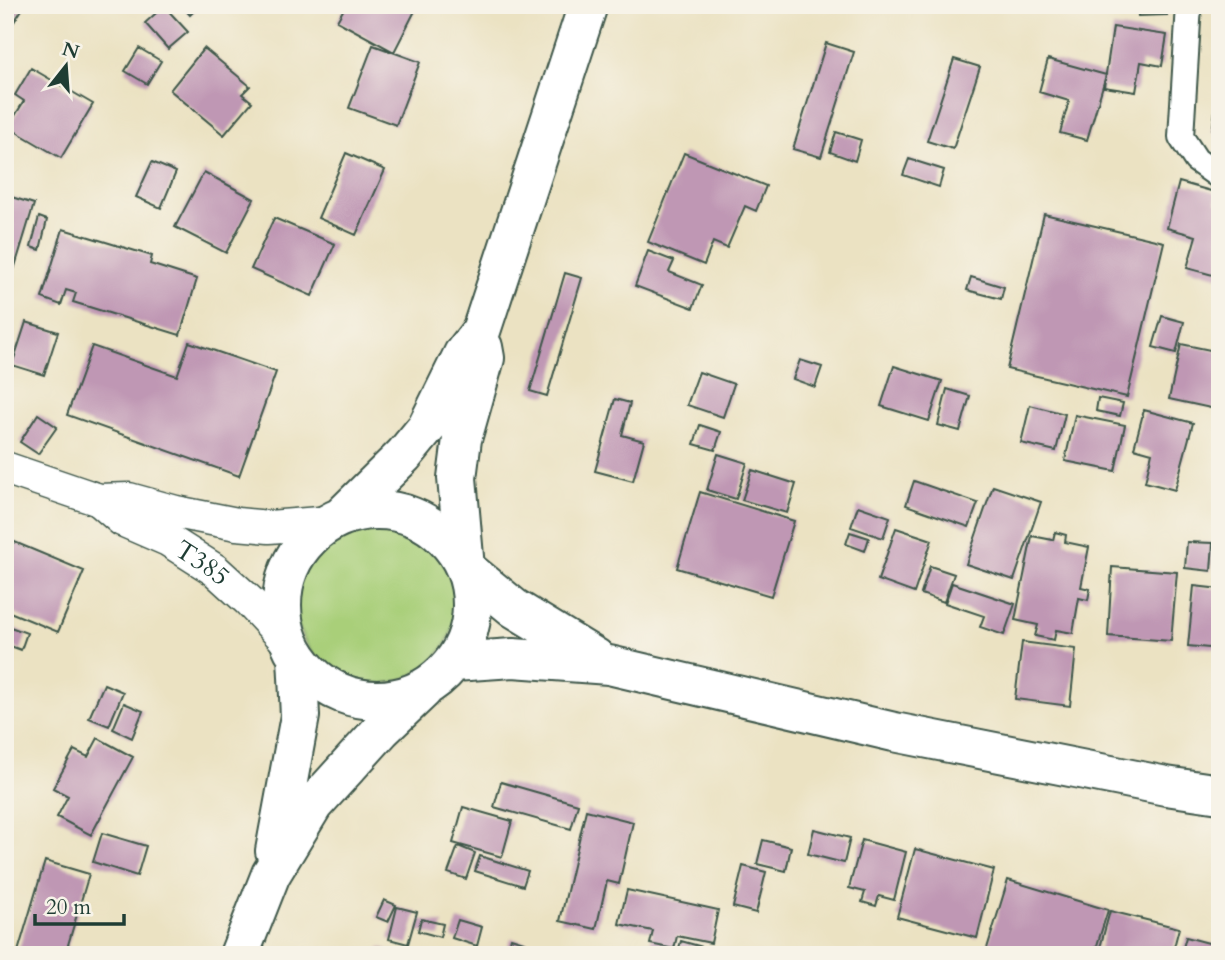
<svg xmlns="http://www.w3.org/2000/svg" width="1225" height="960" viewBox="0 0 1225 960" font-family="Cardo,serif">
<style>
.green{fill:#a9cf79;stroke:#648656;stroke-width:2}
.building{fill:#bf97b4}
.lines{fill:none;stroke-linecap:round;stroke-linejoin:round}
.minor-casing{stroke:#3e5649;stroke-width:28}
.tertiary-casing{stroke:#3e5649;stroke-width:35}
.trunk-casing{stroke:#3e5649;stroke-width:42}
.minor{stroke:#fff;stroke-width:24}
.tertiary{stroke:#fff;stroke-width:32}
.trunk{stroke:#fff;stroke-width:38}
.labels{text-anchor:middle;stroke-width:5;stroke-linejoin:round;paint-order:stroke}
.street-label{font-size:26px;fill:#1f3d34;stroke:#f7f3e8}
</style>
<rect width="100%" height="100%" fill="#f7f3e8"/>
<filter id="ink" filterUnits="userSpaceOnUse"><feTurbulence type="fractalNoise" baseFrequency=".0143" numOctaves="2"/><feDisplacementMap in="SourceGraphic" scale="14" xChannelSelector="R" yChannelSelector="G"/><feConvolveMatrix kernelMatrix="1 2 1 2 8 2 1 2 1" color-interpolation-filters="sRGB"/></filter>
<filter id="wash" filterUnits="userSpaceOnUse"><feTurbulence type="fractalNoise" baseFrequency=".00686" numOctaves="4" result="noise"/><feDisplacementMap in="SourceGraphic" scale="28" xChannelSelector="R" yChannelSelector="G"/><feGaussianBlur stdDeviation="1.57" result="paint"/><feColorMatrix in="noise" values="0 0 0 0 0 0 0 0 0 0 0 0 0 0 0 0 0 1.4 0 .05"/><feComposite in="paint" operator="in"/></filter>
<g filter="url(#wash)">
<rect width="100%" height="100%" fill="#ebe2c2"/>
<!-- green -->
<path class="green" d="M295 603a81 81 0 1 1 162 0a81 81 0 1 1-162 0Z"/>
<g id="blocks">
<!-- building -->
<path class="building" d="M5,5h20l-15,23 -5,-3z
M181,5h19l-10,10z
M346,5h72l-24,47 -57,-31z
M1137,5h29l1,10 -29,1z
M164,6l24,26 -20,17 -23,-26z
M1113,27l54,8 -5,31 -21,-4 -5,30 -32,-5z
M826,43l28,9 -33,105 -28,-8z
M373,45l47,17 -24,63 -47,-17z
M139,48l22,13 -14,23 -22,-13z
M204,48l46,38 -8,8 10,8 -28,33 -54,-45z
M954,59l26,8 -27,82 -26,-8z
M1048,59l58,16 -19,65 -27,-7 9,-32 -30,-9z
M31,68l62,36 -32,54 -53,-31 16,-26 -9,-6z
M1218,88h2v46l-8,-1z
M836,132l25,8 -6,21 -25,-9z
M346,153l39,17 -29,65 -38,-17z
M684,153l82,33 -10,25 -11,-5 -18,42 -14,-6 -9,23 -56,-23z
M909,159l35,11 -5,17 -36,-12z
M152,162l24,10 -15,36 -25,-11z
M204,172l50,27 -28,54 -51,-26z
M1179,182l39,11 -3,9 5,2v73l-33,-9 9,-32 -29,-8z
M5,195l29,9 -28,92h-1z
M1044,214l120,28 -37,155 -120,-28z
M39,217l8,3 -7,30 -9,-3z
M274,218l61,26 -23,52 -61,-27z
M63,229l89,27 -2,8 47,15 -17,56 -107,-33 3,-9 -10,-3 -5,15 -19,-7z
M648,251l26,10 -5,11 33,13 -9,23 -58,-22z
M565,273l17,5 -35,118 -17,-5z
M971,277l33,10 -3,12 -34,-9z
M1162,316l22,6 -8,31 -23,-6z
M26,322l32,10 -14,43 -32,-10z
M189,342l87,30 -37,104 -172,-61 25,-69 85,30z
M1181,344l39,8v58l-51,-11z
M800,360l22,7 -7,20 -22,-8z
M894,366l48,15 -13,40 -48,-15z
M699,372l35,12 -11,33 -36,-12z
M947,389l23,7 -10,35 -22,-6z
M1098,398l25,5 -3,13 -24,-5z
M615,399l15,4 -8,32 22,6 -11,40 -38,-10z
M1030,405l35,9 -9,37 -35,-8z
M1144,410l49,13 -18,67 -30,-8 7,-29 -18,-5z
M38,414l19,13 -19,27 -18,-12z
M1075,415l50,10 -10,46 -50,-10z
M700,425l21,7 -6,18 -21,-6z
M718,454l29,9 -11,36 -29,-9z
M752,470l44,14 -9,29 -45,-13z
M914,481l64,22 -9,24 -63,-22z
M993,486l48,16 -27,78 -48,-16z
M700,492l94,29 -23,75 -94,-28z
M858,506l32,11 -7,21 -32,-11z
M896,528l36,12 -18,53 -36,-13z
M850,532l19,6 -4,13 -19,-7z
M1055,532l11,3 -1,7 24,5 -8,40 9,2 -2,11 -9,-2 -6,35 -17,-3 -2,10 -19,-4 3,-11 -23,-5 17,-84 21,4z
M5,538l79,33 -26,61 -53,-22z
M1187,542l26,1 -2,28 -26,-3z
M930,566l24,8 -10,28 -23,-8z
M1112,567l65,5 -6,69 -63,-5z
M952,583l63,21 -11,31 -24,-8 4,-11 -39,-13z
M1194,586l26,3v60l-32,-3z
M5,625l22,8 -6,17 -16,-6z
M1022,642l54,7 -6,57 -55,-7z
M104,684l19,8 -14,34 -20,-8z
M124,703l19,8 -11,27 -19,-9z
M98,738l35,19 -42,78 -34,-18 11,-21 -15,-8 21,-38 14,7z
M501,782l77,22 -7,25 -77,-22z
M463,807l49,14 -10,36 -49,-14z
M586,810l47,12 -14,62 -12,-3 -11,48 -36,-8z
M814,829l36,9 -6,25 -36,-9z
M102,833l44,13 -9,30 -44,-14z
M763,840l28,7 -5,24 -29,-7z
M862,840l44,12 -12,48 -15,-4 -3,10 -14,-4 3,-10 -16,-4z
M458,846l17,7 -9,26 -18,-6z
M915,849l79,21 -17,68 -80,-21z
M480,856l48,15 -5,15 -48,-15z
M45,861l44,13 -24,81h-48z
M743,866l23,6 -10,41 -23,-6z
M1008,880l100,30 -14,45h-109z
M627,890l91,20 -7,33 -34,-7 -3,13 -24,-5 3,-13 -34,-7z
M384,900l12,5 -8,17 -12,-5z
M397,907l20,5 -9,32 -19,-5z
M1110,911l69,17 -7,27h-74z
M421,919l22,5 -3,13 -22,-6z
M458,920l24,7 -5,19 -25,-8z
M1186,937l34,9v9h-39z
M511,938l16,5 -3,10 -16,-5z
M681,941l25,7 -2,7h-27z
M380,947l21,7v1h-24z"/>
</g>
</g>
<g filter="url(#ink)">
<use href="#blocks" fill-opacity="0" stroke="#3e5649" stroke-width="2"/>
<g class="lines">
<defs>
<path id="minor" d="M1189,5l-8,132 15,23 24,17"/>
<g id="tertiary">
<path d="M5,468l94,32 30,-1 47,13 61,12 32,3 63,-5"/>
<path id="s1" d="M99,500l23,20 46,20 47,30 34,31 43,46"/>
</g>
<path id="trunk" d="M483,347l2,11 -23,81 -5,39 8,90 49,40 82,50
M282 605a95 95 0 1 1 190 0a95 95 0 1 1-190 0Z
M341,517l63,-62 23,-28 36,-73 18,-23 107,-326
M454,662l59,-4 96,7 285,67 272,54 54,8
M275,851l25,-135 -3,-59
M239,955l32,-81 42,-69 69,-76 41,-39"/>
</defs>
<!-- minor casing -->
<use href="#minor" class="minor-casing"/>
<!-- tertiary casing -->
<use href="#tertiary" class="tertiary-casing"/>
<!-- trunk casing -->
<use href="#trunk" class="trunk-casing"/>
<!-- minor -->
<use href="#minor" class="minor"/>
<!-- tertiary -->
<use href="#tertiary" class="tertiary"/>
<!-- trunk -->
<use href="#trunk" class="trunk"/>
</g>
</g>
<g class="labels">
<!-- street labels -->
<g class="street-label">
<text dy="9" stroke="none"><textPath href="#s1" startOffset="122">T385</textPath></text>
</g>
</g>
<!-- margin -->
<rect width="1225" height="960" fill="none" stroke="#f7f3e8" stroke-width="28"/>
<!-- north arrow -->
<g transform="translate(66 66) rotate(17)" stroke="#f7f3e8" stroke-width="5" paint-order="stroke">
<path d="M0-5L12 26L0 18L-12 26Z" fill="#1f3d34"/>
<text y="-10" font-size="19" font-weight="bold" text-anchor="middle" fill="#1f3d34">N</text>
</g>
<!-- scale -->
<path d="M35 914v10h89v-10" fill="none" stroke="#1f3d34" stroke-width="3.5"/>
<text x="46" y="914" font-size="21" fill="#1f3d34" stroke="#f7f3e8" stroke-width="5" paint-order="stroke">20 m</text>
</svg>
